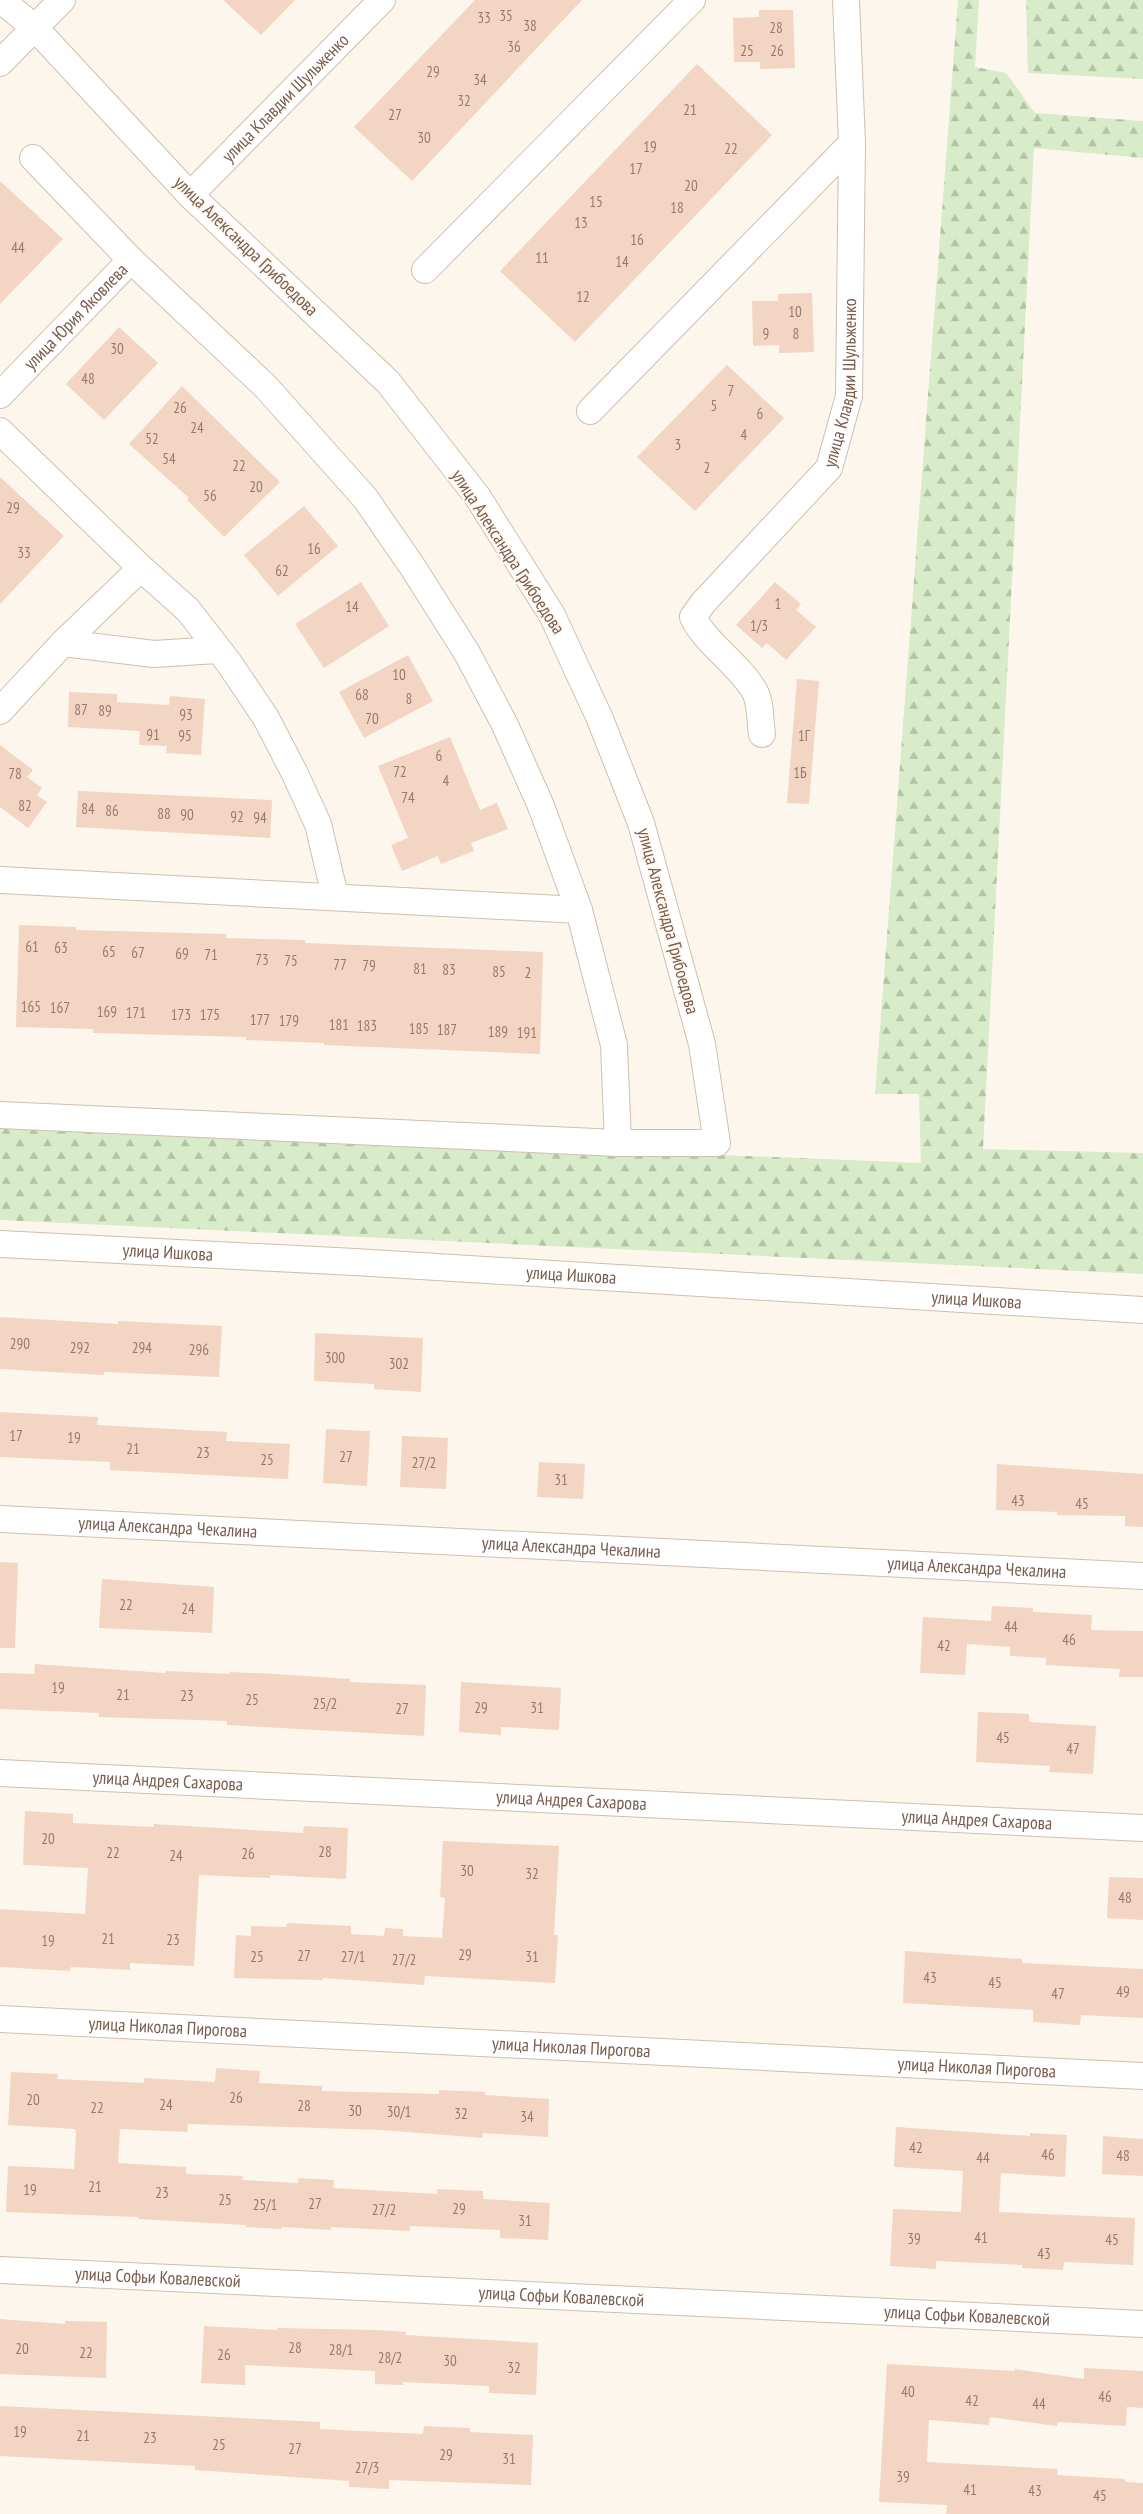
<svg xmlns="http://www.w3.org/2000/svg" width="1143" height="2514" viewBox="0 0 1143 2514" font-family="'PT Sans Narrow',sans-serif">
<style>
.forest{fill:url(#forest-firs)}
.building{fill:#f3d5c3}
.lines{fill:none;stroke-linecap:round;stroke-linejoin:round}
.minor-casing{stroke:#d1beb0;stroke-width:28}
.minor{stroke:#fff;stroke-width:26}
.labels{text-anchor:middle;stroke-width:4;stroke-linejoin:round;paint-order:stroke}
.number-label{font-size:15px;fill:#987a6a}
.street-label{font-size:18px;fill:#7a5c4d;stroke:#fffaf3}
</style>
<defs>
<pattern id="forest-firs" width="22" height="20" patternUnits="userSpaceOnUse" patternTransform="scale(1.25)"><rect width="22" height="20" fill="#d8ecc9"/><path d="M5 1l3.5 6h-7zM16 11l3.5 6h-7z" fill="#b4c2a5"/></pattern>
</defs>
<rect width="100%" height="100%" fill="#fdf6ec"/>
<!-- forest -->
<path class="forest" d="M958,0h21l-4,67 31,6 29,40 108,8v37l-109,-10 -51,1001 160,4v121l-1143,-54v-94l921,37 -2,-69h-44z
M1026,0h117v79l-115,-6z"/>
<!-- building -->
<path class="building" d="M223,0h72l-34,35z
M475,0h107l-170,181 -58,-54z
M759,10h34l2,58 -35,1v-7h-26l-1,-44 26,-1z
M697,64l75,71 -197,207 -75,-71z
M0,181l63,58 -63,65z
M812,293l2,59 -35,1v-8l-26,1 -1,-45h26v-7z
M119,327l39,36 -54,57 -38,-36z
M727,365l57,53 -89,93 -58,-54z
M182,386l98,96 -56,55 -37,-37 2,-2 -60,-54z
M0,477l64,59 -64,68z
M304,506l34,40 -60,50 -34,-41z
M361,582l28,44 -65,42 -29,-44z
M775,582l26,22 -5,6 20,17 -30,33 -19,-17 -5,5 -26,-23z
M408,655l25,46 -69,37 -25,-46z
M797,679l22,2 -10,123 -22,-1z
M69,692l48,2v8l52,3 1,-9 35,3 -4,56 -35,-2 1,-7 -28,-1 1,-14 -72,-4z
M450,737l30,73 17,-7 11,26 -37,14 3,8 -33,13 -3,-8 -36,15 -11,-26 17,-7 -30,-72z
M0,745l33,25 -6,7 15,11 -5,7 10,7 -19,26 -28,-21z
M78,791l194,9 -2,38 -194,-11z
M19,925l57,2v3l150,4v4l79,2v3l238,9 -3,102 -216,-9v-2l-78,-3v-3l-153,-4v-4l-77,-2z
M0,1317l118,7v-3l104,5 -3,51 -115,-5v3l-104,-6z
M315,1333l108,5 -2,54 -47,-3v-5l-60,-3z
M0,1412l98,5 -1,8 130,7 -1,9 64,3 -2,35 -178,-9v-8l-110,-5z
M326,1429l44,2 -3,55 -44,-3z
M402,1436l46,2 -2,51 -46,-2z
M539,1462l46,2 -2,35 -46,-2z
M997,1464l146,10v53l-18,-1v-10l-68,-1v-3l-61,-2z
M0,1562l18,1 -3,85h-15z
M102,1579l112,8 -2,46 -113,-5z
M992,1606l41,2v4l59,3 -1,15 52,1v46h-24l1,-8 -74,-4v-7l-36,-2v-9l-43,-3 -2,31 -45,-2 3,-56 68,4z
M35,1664l130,9 1,-2 64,3v-2l46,2 74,5v3l76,3 -2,51 -197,-11v-4l-128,-4v-4l-99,-4v-36l34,1z
M461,1682l100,6 -2,42 -58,-3v8l-42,-3z
M978,1712l51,2v8l67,4 -3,48 -44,-2 1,-6 -74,-4z
M25,1811l48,3v9l81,4v-3l149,9 1,-7 44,2 -2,51 -76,-4v3l-71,-3 -5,91 -64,-3v7l-59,-3 -1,4 -70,-4v-58l85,5 3,-46 -65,-3z
M443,1841l116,5 -5,89h4l-3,48 -130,-7 -1,9 -101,-7v2l-89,-2 2,-43 15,1v-10l35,1 1,-4 64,3v8l33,2 1,-8 18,1v7l39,2 3,-40 -5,-1z
M1109,1877l34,1v42l-36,-2z
M905,1951l117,8v4l121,6v49l-62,-3 -1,10 -47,-3v-12l-130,-7z
M216,2068l44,3 -1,12 63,3v5l117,3v-4l46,2v3l64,4 -1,38 -65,-4v5l-101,-8 -194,-6 -1,8 -67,-3 -2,34 68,4v7l57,2 -1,4 56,3v-5l36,2 -1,8 104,6v-5l46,2v8l67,4 -2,37 -48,-2v-8l-90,-4v5l-79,-4v3l-49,-3 -1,2 -35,-2v-2l-108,-6v-2l-132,-5 2,-46 66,3 2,-36 -1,-4 -67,-4 3,-53 47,2 -1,5 87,4v-5l71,4z
M896,2127l134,9v-3l37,2 -2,42 -64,-4 -2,39 136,6 -2,47 -69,-3 -1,8 -41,-2 1,-3 -87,-4v8l-46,-3 3,-57 68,3 2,-41 -69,-4z
M1103,2136l40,3v37l-41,-2z
M0,2319l65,5v-3l42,1 -1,56 -106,-4z
M204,2326l73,4v-2l100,2 29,2v3l132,8 -2,52 -47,-2v-7l-86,-4v3l-28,-1v-13l-130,-6v20l-44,-2z
M887,2364l128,7v-2l69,10v-11l59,3v37l-16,-1 -1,19 -68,-4 -1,4 -67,-9 -1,8 -60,-5 -2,42 131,7 -1,6 68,4v3l18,1v31h-197l1,-9 -68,-3z
M0,2406l320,16v7l103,5 1,-8 46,2v4l63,3 -2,50 -142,-5v9l-40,-2v-6l-154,-11v-4l-195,-10z"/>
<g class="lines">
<defs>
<g id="minor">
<path d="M0,63l62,-63"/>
<path d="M33,158l98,102 135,127 99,111 47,68 55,87 38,72 36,81 38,104 35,135 4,98"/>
<path id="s1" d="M190,195l192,-195"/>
<path d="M425,270l267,-270"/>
<path id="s2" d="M0,395l131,-135"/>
<path d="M590,411l262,-268"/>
<path d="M0,431l141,137 47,42 41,53 37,55 29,56 23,50 17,72"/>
<path d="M63,643l91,11 63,-4"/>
<path d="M0,711l63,-68 78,-75"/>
<path id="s3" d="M762,734c-2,-12 -1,-31 -7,-42 -14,-26 -50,-49 -62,-75l10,-14 126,-135 20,-72 3,-253 -6,-143"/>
<path d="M0,880l579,30"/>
<path d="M0,1115l618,28h99l-15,-99 -61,-221 -41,-104 -48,-104 -75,-119 -89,-114 -198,-187 -155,-167 -34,-28"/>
<path id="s4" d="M0,1244l355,18 788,48"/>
<path id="s5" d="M0,1519l1143,57"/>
<path id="s6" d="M0,1773l1143,55"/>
<path id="s7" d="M0,2019l1143,57"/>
<path id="s8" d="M0,2270l1143,54"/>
</g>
</defs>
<!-- minor casing -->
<use href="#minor" class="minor-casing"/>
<!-- minor -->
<use href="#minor" class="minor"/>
</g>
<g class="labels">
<!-- number labels -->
<g class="number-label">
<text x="506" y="21">35</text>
<text x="484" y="23">33</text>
<text x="530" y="31">38</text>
<text x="776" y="33">28</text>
<text x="514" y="52">36</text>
<text x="747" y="56">25</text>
<text x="777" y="56">26</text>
<text x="433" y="77">29</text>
<text x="480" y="85">34</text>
<text x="464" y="106">32</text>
<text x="690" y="115">21</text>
<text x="395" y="120">27</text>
<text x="424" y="143">30</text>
<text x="650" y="152">19</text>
<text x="731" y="154">22</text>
<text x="636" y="174">17</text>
<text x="691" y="191">20</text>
<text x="596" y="207">15</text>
<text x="677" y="213">18</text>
<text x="581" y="228">13</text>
<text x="637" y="245">16</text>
<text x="18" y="253">44</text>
<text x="542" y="263">11</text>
<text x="622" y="267">14</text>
<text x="583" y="302">12</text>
<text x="795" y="317">10</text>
<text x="766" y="339">9</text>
<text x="796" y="339">8</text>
<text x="117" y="354">30</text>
<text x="88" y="384">48</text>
<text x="731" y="396">7</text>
<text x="714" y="411">5</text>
<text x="180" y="413">26</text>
<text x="760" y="419">6</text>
<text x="197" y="433">24</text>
<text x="744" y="440">4</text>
<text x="152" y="444">52</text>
<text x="678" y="450">3</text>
<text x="169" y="464">54</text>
<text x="239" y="471">22</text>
<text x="707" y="473">2</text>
<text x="256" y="492">20</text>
<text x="210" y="501">56</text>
<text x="13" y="513">29</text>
<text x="314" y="554">16</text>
<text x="24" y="558">33</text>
<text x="282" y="576">62</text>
<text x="778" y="609">1</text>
<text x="352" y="612">14</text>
<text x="759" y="631">1/3</text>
<text x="399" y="680">10</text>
<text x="362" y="700">68</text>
<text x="409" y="704">8</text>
<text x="81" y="715">87</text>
<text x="105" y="716">89</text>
<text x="186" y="720">93</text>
<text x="372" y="724">70</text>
<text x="153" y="740">91</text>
<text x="185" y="741">95</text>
<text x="804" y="741">1Г</text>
<text x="439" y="761">6</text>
<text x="400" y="777">72</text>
<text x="800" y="778">1Б</text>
<text x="15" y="779">78</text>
<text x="446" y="786">4</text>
<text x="408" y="803">74</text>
<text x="25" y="811">82</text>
<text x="88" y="814">84</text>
<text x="112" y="816">86</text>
<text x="164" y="819">88</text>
<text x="187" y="820">90</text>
<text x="237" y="822">92</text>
<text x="260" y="823">94</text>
<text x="32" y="952">61</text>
<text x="61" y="953">63</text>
<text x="109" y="957">65</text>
<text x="138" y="958">67</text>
<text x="182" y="959">69</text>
<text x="211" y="960">71</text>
<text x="262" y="965">73</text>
<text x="291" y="966">75</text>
<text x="340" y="970">77</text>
<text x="369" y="971">79</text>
<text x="420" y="974">81</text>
<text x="449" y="975">83</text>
<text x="499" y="977">85</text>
<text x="528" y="978">2</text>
<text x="31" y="1012">165</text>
<text x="60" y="1013">167</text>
<text x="107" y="1017">169</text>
<text x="136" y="1018">171</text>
<text x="181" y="1020">173</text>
<text x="210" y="1020">175</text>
<text x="260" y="1025">177</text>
<text x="289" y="1026">179</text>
<text x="339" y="1030">181</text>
<text x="367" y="1031">183</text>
<text x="419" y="1034">185</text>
<text x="447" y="1035">187</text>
<text x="498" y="1037">189</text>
<text x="527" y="1038">191</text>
<text x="20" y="1349">290</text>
<text x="80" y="1353">292</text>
<text x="142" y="1353">294</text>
<text x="199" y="1355">296</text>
<text x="335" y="1363">300</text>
<text x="399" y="1369">302</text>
<text x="16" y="1441">17</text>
<text x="74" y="1443">19</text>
<text x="133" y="1454">21</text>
<text x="203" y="1458">23</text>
<text x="346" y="1462">27</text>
<text x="267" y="1465">25</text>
<text x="424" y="1468">27/2</text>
<text x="561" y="1485">31</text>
<text x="1018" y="1506">43</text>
<text x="1082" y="1509">45</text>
<text x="126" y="1610">22</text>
<text x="188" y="1614">24</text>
<text x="1011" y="1632">44</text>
<text x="1069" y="1645">46</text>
<text x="944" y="1651">42</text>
<text x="58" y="1693">19</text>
<text x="123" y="1700">21</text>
<text x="187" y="1701">23</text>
<text x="252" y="1705">25</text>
<text x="325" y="1709">25/2</text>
<text x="481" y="1713">29</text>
<text x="537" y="1713">31</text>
<text x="402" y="1714">27</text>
<text x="1003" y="1743">45</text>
<text x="1073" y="1754">47</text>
<text x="48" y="1844">20</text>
<text x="325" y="1857">28</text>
<text x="113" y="1858">22</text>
<text x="248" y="1859">26</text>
<text x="176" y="1861">24</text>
<text x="467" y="1876">30</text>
<text x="532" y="1879">32</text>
<text x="1125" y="1903">48</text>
<text x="108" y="1944">21</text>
<text x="173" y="1945">23</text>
<text x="48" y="1946">19</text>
<text x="465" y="1960">29</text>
<text x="304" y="1961">27</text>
<text x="257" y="1962">25</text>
<text x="353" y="1962">27/1</text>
<text x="532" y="1962">31</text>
<text x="404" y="1965">27/2</text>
<text x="930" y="1983">43</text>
<text x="995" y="1988">45</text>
<text x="1123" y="1997">49</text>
<text x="1058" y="1999">47</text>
<text x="236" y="2103">26</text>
<text x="33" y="2105">20</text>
<text x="166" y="2110">24</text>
<text x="304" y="2111">28</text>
<text x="97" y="2113">22</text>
<text x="355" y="2116">30</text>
<text x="399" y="2117">30/1</text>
<text x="461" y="2119">32</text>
<text x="527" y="2122">34</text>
<text x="916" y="2153">42</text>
<text x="1048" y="2160">46</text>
<text x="1123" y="2161">48</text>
<text x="983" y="2163">44</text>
<text x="95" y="2192">21</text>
<text x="30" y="2195">19</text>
<text x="162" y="2198">23</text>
<text x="225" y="2205">25</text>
<text x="315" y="2209">27</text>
<text x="265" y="2210">25/1</text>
<text x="459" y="2214">29</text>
<text x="384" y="2215">27/2</text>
<text x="525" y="2226">31</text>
<text x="981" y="2243">41</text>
<text x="914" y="2244">39</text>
<text x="1112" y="2245">45</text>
<text x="1044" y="2259">43</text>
<text x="295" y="2353">28</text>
<text x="22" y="2354">20</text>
<text x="341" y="2355">28/1</text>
<text x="86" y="2358">22</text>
<text x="224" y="2360">26</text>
<text x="390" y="2363">28/2</text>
<text x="450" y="2366">30</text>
<text x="514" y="2373">32</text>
<text x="908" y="2397">40</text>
<text x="1105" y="2402">46</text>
<text x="972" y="2406">42</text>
<text x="1039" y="2409">44</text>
<text x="20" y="2437">19</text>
<text x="83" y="2441">21</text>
<text x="150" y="2443">23</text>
<text x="219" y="2450">25</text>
<text x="295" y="2454">27</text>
<text x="446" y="2460">29</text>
<text x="509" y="2464">31</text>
<text x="367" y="2473">27/3</text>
<text x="903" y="2482">39</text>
<text x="970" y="2495">41</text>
<text x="1035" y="2496">43</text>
<text x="1100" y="2501">45</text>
</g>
<!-- street labels -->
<g class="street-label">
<text dy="6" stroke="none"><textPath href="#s1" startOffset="136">улица Клавдии Шульженко</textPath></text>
<text transform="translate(246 246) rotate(44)" y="6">улица Александра Грибоедова</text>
<text dy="6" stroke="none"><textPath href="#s2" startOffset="109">улица Юрия Яковлева</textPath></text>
<text dy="6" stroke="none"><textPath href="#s3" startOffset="429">улица Клавдии Шульженко</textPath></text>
<text transform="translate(508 552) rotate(57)" y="6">улица Александра Грибоедова</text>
<text transform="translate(668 921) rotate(75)" y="6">улица Александра Грибоедова</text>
<text dy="6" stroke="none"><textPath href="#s4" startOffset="168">улица Ишкова</textPath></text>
<text dy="6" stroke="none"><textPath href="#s4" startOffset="572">улица Ишкова</textPath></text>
<text dy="6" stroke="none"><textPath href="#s4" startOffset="978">улица Ишкова</textPath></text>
<text dy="6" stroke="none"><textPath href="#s5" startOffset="168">улица Александра Чекалина</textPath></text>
<text dy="6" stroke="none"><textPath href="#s5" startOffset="572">улица Александра Чекалина</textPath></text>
<text dy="6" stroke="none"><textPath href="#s5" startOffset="978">улица Александра Чекалина</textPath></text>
<text dy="6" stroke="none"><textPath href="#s6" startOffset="168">улица Андрея Сахарова</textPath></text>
<text dy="6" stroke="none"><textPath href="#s6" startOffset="572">улица Андрея Сахарова</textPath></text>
<text dy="6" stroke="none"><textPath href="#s6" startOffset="978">улица Андрея Сахарова</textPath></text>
<text dy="6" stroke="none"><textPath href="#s7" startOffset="168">улица Николая Пирогова</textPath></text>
<text dy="6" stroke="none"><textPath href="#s7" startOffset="572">улица Николая Пирогова</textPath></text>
<text dy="6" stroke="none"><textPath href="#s7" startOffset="978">улица Николая Пирогова</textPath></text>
<text dy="6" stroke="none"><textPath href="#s8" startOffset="158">улица Софьи Ковалевской</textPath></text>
<text dy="6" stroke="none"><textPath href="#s8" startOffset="562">улица Софьи Ковалевской</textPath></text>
<text dy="6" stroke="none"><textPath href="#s8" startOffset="968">улица Софьи Ковалевской</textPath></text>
</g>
</g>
</svg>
